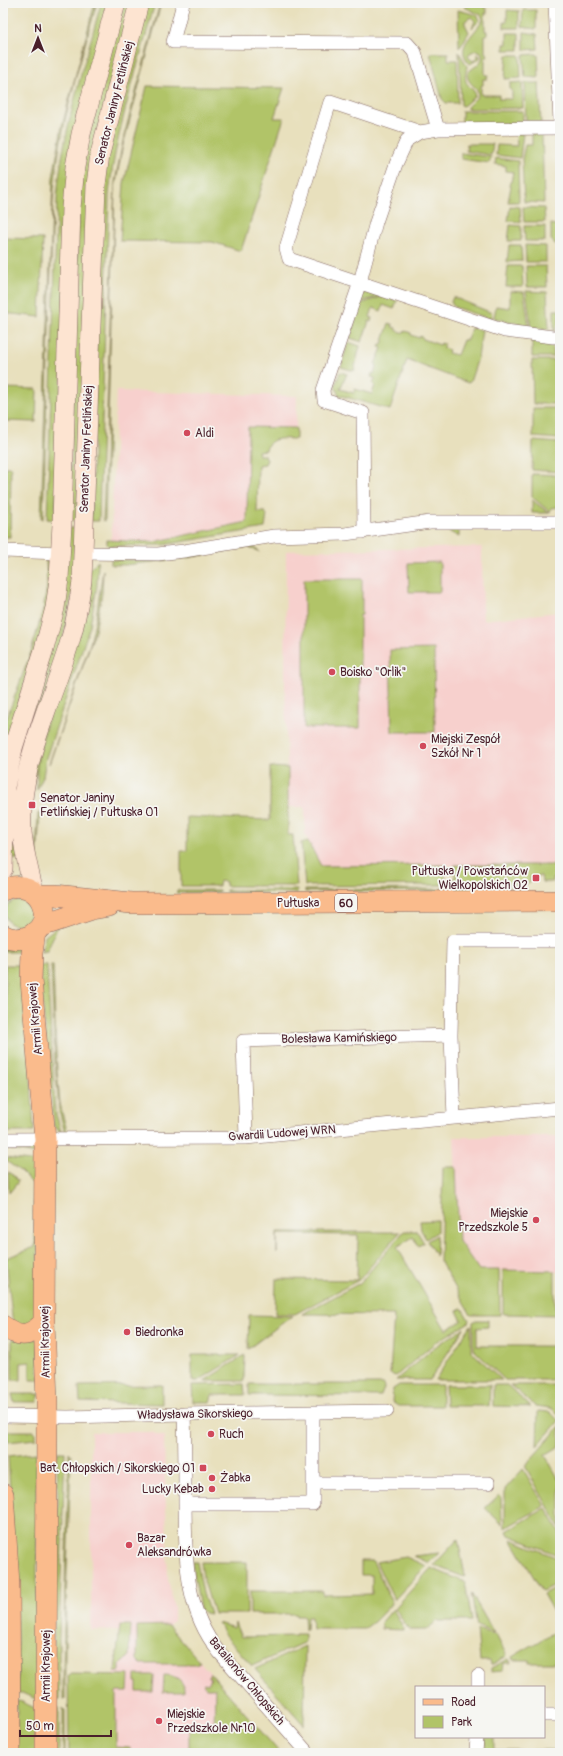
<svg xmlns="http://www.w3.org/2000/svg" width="563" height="1756" viewBox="0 0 563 1756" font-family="Pangolin,sans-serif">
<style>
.built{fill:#f7d0cd}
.green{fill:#b1c468;stroke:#7e724a}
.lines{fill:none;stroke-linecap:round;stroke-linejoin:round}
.street-casing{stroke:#81635e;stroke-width:14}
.secondary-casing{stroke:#81635e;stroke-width:20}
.primary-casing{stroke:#81635e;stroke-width:22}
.street{stroke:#fff;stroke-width:13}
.secondary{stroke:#fde4d1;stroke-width:19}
.primary{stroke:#fabb8c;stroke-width:21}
.poi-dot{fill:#d1495b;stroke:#f6f6f2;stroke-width:1.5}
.labels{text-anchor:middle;stroke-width:3.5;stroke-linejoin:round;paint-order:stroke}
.shield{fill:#f6f6f2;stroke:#7e6067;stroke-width:1}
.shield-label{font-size:11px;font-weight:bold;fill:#4a1f2b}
.street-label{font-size:12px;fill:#4a1f2b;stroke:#f6f6f2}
.poi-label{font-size:12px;fill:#4a1f2b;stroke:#f6f6f2;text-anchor:start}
</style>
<rect width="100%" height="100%" fill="#f6f6f2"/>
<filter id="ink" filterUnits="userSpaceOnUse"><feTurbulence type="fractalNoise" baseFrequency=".025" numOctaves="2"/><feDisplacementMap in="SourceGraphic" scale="8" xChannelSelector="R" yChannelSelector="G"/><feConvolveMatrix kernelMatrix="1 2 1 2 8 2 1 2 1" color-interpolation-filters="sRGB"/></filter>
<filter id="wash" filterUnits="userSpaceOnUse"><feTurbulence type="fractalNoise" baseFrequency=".012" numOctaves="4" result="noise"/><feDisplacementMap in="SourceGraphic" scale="16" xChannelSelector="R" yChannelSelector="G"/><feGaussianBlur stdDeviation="0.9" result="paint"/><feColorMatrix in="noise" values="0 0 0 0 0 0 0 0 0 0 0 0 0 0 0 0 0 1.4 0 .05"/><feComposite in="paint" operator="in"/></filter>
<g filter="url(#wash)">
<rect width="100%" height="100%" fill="#e8e0bd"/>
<!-- built -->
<path class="built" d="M116,391l181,5 -1,32 -48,-1 -1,95 -94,20 -42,-1z
M482,547l1,73 77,-8v253l-239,1 -16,-32v-27h-17l-3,-121 1,-135z
M454,1137h106v134l-81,-1 -20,-29z
M91,1432h60l13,5 4,142 6,28v14l-6,4 112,128h-174l13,-122 -28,-1z"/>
<!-- green -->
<path class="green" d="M95,3h2c-19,66 -40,132 -44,200l-10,316 -2,-1 1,-27 11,-313 9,-52z
M101,3h9l-37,137 -18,380 -8,-1 10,-321c5,-67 27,-131 44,-195z
M124,3h9l-35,126 -21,391h-8l10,-325 6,-48z
M146,3h9c-17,63 -39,126 -46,191l-10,327h-8l10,-337z
M160,3h1l-39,146 -7,39 -10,332 -2,1 12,-339 9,-46z
M468,3h17v6h2v4h-2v18h2v4h-2v18h2l1,4h-3v18h3l-1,4h-4v6l-2,1v9h18v4h13v-9h-2v-7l12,-1 1,26 -56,1v-2l11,-11 -1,-7c-27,-22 12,-19 4,-37l-5,-2 -6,3 -2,4 5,4 4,-3v-4l3,2 -1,3 -9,5c-18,-18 7,-30 13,-45l-2,-4 -17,-8z
M458,10l19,5 3,5 -8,8 3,-7 -4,-4 -6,4v3l4,8 -8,14 -2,2z
M507,10l12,1v17h-15v-6h3z
M523,10h13v19l-14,-2z
M524,32l13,2 1,15 -14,1z
M507,33h12v17h-15v-6h3z
M459,52l8,14c-2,14 -4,15 7,25l1,5 -12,10 -2,-1z
M430,53h18v7h9l1,43h-12l-4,-4z
M536,54l2,1 1,22 -1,1 -13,-1 -2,-22z
M507,55h13l1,23 -16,1z
M525,83h14l2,41 -15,1z
M147,86l137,2 -10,30h10l-43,133 -29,-9 -92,-1 4,-58z
M462,111h61v14h-61z
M516,133l7,1 -3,24 -24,-3 1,-10 20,1z
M532,133h10l2,70 -20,-1 -2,-43 3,-14h7z
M467,144h26l-2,11 -25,-4z
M461,153l30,4 -2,6 -28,-4z
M496,158l22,3 1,41h-11l3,-16 -2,-1 1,-3h1l2,-10 -7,-1v-5l-11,-2z
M510,206l10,1 1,15 -13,-1z
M523,207l21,1 1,14h-21z
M551,224l8,2v18h-4l-4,-4z
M510,225l11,1v15h-13z
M524,226h21v15h-20z
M3,238l40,1 -3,78 -37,-4z
M509,245h12l1,16 -15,1z
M525,245l21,1v16h-20z
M508,266h14l1,21h-17z
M526,266h20l1,21h-20z
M368,291l13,5 -25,7 6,-9z
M510,291l14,1 5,34 -35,-8 2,-12 14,2z
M526,291l21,1 2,37 -18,-2z
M384,296l13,5 -3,8 -11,-4 -2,6 -8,-3 -3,9 2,1 -1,4 -2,-1 -7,21 -12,-4 10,-34z
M453,297l39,16 -2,6 -36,-12 -3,-5z
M554,310h6l-1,12 -5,11z
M389,323l4,2 -1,2 4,1v2l8,3 1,-2 6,2v2l8,3 1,-2 3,2v1l17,6 1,-2 3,1 -1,4 6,2 -1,3 9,2 6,-15h4l4,-12 11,2 -4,28 -8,24 -2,1 -61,-23 -17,50 -51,-15 -4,-9 5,-14 7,2 -7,15 14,4 1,-4 17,5 3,-9 -2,-1 2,-6 -4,-1 1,-4 2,1 3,-9 -2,-1 7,-16 -3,-1 1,-3h2z
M532,340l20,2 2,15h-22z
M348,342l12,4 -6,25 -13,-4z
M532,360h22l6,44h-27z
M3,388l34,1 -1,33 -33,-1z
M533,408h27v31l-27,-2z
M248,427l48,1v11c-13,0 -26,-3 -30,11l-8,1 1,4h6l2,5 -2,4 -7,1 -1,47h8l2,3 -2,13 -103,17 -53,1 -2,-2v-4l46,2 94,-20z
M533,441l27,2v29l-28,-2z
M3,467h8l-1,70h-7z
M532,474l28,1v38h-1v-6l-8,1 -1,4 -18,-15z
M532,500l17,13h-17z
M439,526h20v11z
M69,528h7v46l-58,285h-8l2,-75z
M251,546l6,3 3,3 -12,-5 -61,11 -62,7h-14v-5h45z
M46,560l7,8 -2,31 -48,156v-27l28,-76 12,-42 4,-24z
M98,561l-1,25 -7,40 -44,132 -3,19 -6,13v-31l53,-190z
M440,562v30h-31l-1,-29z
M103,570l-1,23 -7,38 -46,133 41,-120 6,-27z
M304,579h58v36h-2v113h-56z
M434,649l1,83h-43l-2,-82z
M270,767l18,1v67h5l4,51h-71v-4l-6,-1 -1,5h-38v-35h6v-34l83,3z
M38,813h2l-3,46h-1z
M308,841l13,25 124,-1v20l-140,1 -4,-43z
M455,865h105v13h-7v4h-11l-1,-6h-10l-1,6 -4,2 -71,1z
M512,887l-18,5 -37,1 -2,-5z
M445,889v2l-140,1v-2z
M177,890h42v2l-42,1z
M226,890h71v3l-71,-1z
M5 913a13 13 0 1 1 26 0a13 13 0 1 1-26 0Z
M58,926l-11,25 -6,1 4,-16z
M4,943l13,1 9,8h-22z
M5,965h20l9,167h-26l-2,-3z
M39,965h8l8,145 6,22 -7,-5z
M51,965h2c2,46 2,92 7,138 1,10 6,20 7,30h-2l-6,-23 -4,-49z
M9,1145l26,1 2,8 -31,-5z
M6,1158l31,4 1,153 -7,12 -17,-4 -2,-6 -6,-59 29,-11 -1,-62 -14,-14 -14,-10z
M443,1167h13l3,74 20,29h20l1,45h-29l-31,-54z
M8,1172l6,4 4,6 -9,11z
M437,1220v12l-11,7 -5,-9 -1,-9z
M404,1231h13l7,12 -6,3 -5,-9 -16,10 49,83 16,-9 -5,-10 5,-3 7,12 -1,3 -32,19 -40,34 -6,-2 4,-59 -92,-1 58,-31z
M277,1232h123l-41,48 -64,34h-20l1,-35 81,1 1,-45 -81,-1v19z
M437,1235l-1,21 -9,-15z
M503,1270l52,1v38h5v6l-57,-1z
M249,1315l43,1 -44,33z
M476,1320h12v7l-11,1v18h83v34h-55l-32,-31v-27z
M471,1325v26l31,29h-67z
M464,1328l-34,52h-34l40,-34z
M12,1339h26l1,41h-9v-18l-9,1v17h-9z
M192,1355h48l-42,26h-6z
M245,1355l-1,26h-40z
M244,1384l1,11h-33l-2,7h-17l-1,-17z
M249,1384h134l1,4 -3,8 -132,-1z
M162,1385v19l-82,-2 -1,-16z
M399,1385h43v21h-44l-6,-4 1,-13z
M445,1385h45l-1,21h-43z
M493,1385h14l24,22 -38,-1z
M510,1385h50v30l-9,-7 -16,-2z
M12,1394h28l-3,8h-23z
M538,1411l12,1 9,9 -22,25z
M560,1426v20l-15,9 15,26v47l-35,-62z
M10,1431h24l2,2v6l-28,3 -1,-9z
M57,1452h8l-6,186v62h-5v-112l4,-87z
M69,1452l2,2c-2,81 -7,163 -6,245l-2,1c0,-82 4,-165 6,-248z
M36,1453l2,247 -16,-7h-4l-2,-103 -8,-134z
M523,1469l22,37 -40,22v-39z
M499,1495l2,2 1,27 -17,-16z
M546,1508l14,25v23l-51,-21 -2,-4z
M458,1539l7,37 -1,1 -30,-12z
M511,1539l49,20v23l-18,9z
M439,1553l-10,10 -15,-7z
M406,1557l20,9 -32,34 -18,-38z
M361,1561h12l19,42 -17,18 -11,8h-52l-1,-12h-4l-1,13h-1l-1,-14h-8v-2h-46v-23h73v4l49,-1v-19h-11z
M192,1562h5l6,31 7,21 -5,-1 -5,-4z
M201,1562h46v52h-33l-11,-36z
M431,1568l34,14 7,39h-35l-11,9h-15l-4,-3 -12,-19z
M560,1585v39l-17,-30z
M471,1593l23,40 -17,-7z
M393,1609l10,18v3l-22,-1v-6z
M218,1623l16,5 1,-5 6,14 55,-1v-2h9v8l-53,24 -28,-32z
M120,1625h10l-1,32 -9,7v7h-5z
M168,1625l32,37 -3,2h-56l-4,-4v-34z
M477,1629l19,6 11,21 -16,9 -1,-4h-10z
M556,1631l4,5v27h-31v-3h-16l-1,-3z
M305,1646l-1,79 -49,-56z
M509,1659l2,4h-7l-1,8 -12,1v-4z
M210,1673l70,80h-91v-26h25l1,-39h-9l-3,-4 1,-1 4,1 3,-6 -3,-2z
M71,1674l58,1 -1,17h-12v55l14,1v5h-61l-1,-78z
M135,1675h19l-1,17h-16v-10h-2z
M164,1675c11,0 21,5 20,17h-21z
M17,1701c8,0 13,7 21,7v45h-21z
M54,1708h5v45h-5z
M63,1708l2,2v43h-2z
M485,1737h9v13h66v3h-75z"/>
</g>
<g filter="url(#ink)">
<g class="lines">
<defs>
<path id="street" d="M183,3l-10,39 234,1 8,9 23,77
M555,3l5,120
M420,132l-90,-30 -44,146 3,11 216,72 48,6h7
M364,532l-1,-119 -39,-13 -1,-10 37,-108 16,-60 20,-58 11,-24 13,-8 18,-3 122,-1
M3,551l58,2
M83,553l75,1 26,-3 90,-15 71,-2 85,-12h130
M451,1035l2,-94h107
M246,1138l-3,-97 208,-6 3,83
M3,1139l243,-1 314,-30
M184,1414c1,29 1,59 1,89 1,53 -2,104 34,149l89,101
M3,1416l65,1 116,-3 203,-3
M314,1483h175
M185,1504h128v-91
M478,1687v-11
M544,1715h16
M476,1753l1,-16"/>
<path id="secondary" d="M3,869l2,-82 8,-39 30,-95 12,-45 4,-29 3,-55 9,-316 4,-41 6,-33 35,-131
M34,891c-5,-19 -10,-39 -12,-59 -4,-67 30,-129 48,-191 6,-20 9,-39 12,-60l14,-396 4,-31 39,-151"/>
<path id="primary" d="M3,890c37,-17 58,34 24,47 -9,3 -17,2 -24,-2
M38,895h17l76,8 429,-2
M41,926l51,-17 17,-3
M35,932l-3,21 -1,27 14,159 -1,183 3,79 -1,352
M3,1326c16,12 28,11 41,-4
M3,1494l6,90 1,169"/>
</defs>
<!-- street casing -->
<use href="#street" class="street-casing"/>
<!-- secondary casing -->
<use href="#secondary" class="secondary-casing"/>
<!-- primary casing -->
<use href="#primary" class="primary-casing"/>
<!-- street -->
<use href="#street" class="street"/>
<!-- secondary -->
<use href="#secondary" class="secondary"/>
<!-- primary -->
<use href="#primary" class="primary"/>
</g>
</g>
<!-- markers -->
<g class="poi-dot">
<circle cx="187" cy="433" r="4"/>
<circle cx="332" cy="672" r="4"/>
<circle cx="423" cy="746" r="4"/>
<rect x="28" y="801" width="8" height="8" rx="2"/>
<rect x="532" y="874" width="8" height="8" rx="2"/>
<circle cx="536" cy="1220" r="4"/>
<circle cx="127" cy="1332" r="4"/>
<circle cx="211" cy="1434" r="4"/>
<rect x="199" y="1464" width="8" height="8" rx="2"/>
<circle cx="212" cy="1478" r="4"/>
<circle cx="212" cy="1489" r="4"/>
<circle cx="129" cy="1545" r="4"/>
<circle cx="159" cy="1721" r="4"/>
</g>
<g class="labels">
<!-- shield labels -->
<rect class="shield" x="335" y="894" width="22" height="18" rx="3"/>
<g class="shield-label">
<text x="346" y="907">60</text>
</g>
<!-- street labels -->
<g class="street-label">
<text transform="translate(114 103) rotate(-76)" y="4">Senator Janiny Fetlińskiej</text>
<text transform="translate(86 449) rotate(-88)" y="4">Senator Janiny Fetlińskiej</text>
<text x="298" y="907">Pułtuska</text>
<text transform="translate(35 1019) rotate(-95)" y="4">Armii Krajowej</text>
<text transform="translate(339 1038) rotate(-1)" y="4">Bolesława Kamińskiego</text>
<text transform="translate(282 1133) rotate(-4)" y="4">Gwardii Ludowej WRN</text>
<text transform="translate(45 1342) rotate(-91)" y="4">Armii Krajowej</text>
<text transform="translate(195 1414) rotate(-1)" y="4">Władysława Sikorskiego</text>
<text transform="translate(46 1666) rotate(-90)" y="4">Armii Krajowej</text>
<text transform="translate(247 1681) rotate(50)" y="4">Batalionów Chłopskich</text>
</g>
<!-- poi labels -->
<g class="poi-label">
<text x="195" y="437">Aldi</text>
<text x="340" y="676">Boisko "Orlik"</text>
<text x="431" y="743">Miejski Zespół<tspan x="431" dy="14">Szkół Nr 1</tspan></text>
<text x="40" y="802">Senator Janiny<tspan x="40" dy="14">Fetlińskiej / Pułtuska 01</tspan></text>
<text x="528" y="875" text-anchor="end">Pułtuska / Powstańców<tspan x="528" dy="14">Wielkopolskich 02</tspan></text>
<text x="528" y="1217" text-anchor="end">Miejskie<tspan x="528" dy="14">Przedszkole 5</tspan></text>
<text x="135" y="1336">Biedronka</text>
<text x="219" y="1438">Ruch</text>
<text x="195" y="1472" text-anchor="end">Bat. Chłopskich / Sikorskiego 01</text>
<text x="220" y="1482">Żabka</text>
<text x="204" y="1493" text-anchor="end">Lucky Kebab</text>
<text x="137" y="1542">Bazar<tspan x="137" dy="14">Aleksandrówka</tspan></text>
<text x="167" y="1718">Miejskie<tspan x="167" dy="14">Przedszkole Nr10</tspan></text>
</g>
</g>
<!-- margin -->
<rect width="563" height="1756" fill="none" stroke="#f6f6f2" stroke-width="16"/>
<!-- legend -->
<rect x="415" y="1686" width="130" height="52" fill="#f6f6f2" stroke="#b1a0a2"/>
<rect x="423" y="1699" width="20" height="6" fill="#fabb8c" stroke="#b1a0a2"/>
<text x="451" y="1706" font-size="12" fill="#4a1f2b">Road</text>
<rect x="423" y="1716" width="20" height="12" fill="#b1c468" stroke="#b1a0a2"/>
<text x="451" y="1726" font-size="12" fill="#4a1f2b">Park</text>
<!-- north arrow -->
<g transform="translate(38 38)" stroke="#f6f6f2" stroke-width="3" paint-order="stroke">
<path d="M0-3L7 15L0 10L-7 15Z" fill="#4a1f2b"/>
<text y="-6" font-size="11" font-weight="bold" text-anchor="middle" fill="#4a1f2b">N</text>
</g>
<!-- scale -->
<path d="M20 1730v6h91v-6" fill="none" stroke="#4a1f2b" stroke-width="2"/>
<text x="26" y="1730" font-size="12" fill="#4a1f2b" stroke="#f6f6f2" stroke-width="3" paint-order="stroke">50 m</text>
</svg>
